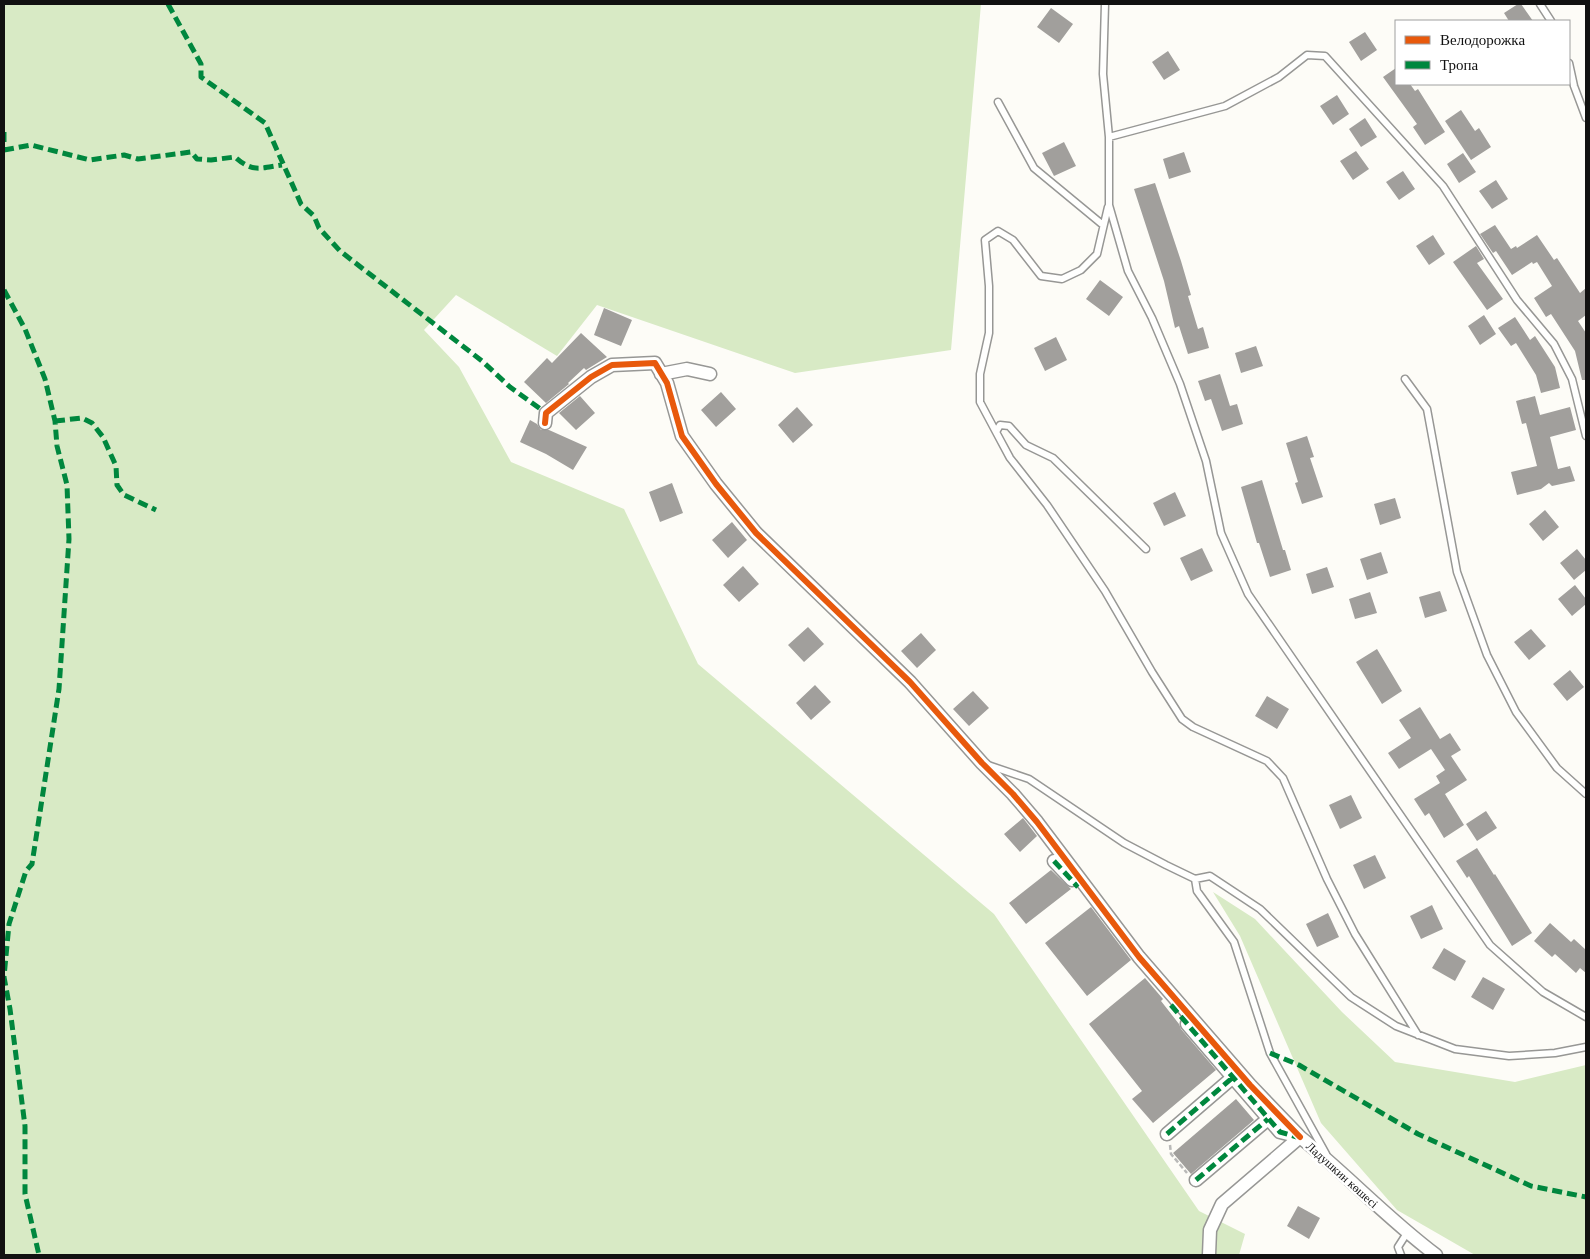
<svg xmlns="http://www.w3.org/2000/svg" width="1590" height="1259" viewBox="0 0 1590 1259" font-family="'Times New Roman',serif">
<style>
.forest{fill:#d8eac5}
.building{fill:#a19f9c}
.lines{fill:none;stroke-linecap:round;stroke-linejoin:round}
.service-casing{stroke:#979795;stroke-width:9}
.minor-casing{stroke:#979795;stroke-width:15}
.path{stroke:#b9b9b8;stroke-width:2.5;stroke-dasharray:5 2.5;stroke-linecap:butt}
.service{stroke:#fffffe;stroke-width:6}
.minor{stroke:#fffffe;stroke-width:12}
.quiet{stroke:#00873e;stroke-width:5;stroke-dasharray:10 5;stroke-linecap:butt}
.cycleway-casing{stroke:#fff;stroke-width:9}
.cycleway{stroke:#e8590c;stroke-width:6}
.labels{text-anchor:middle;stroke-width:5;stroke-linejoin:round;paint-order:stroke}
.street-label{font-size:12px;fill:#111;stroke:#fff}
</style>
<rect width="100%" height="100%" fill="#fdfcf7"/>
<!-- forest -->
<path class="forest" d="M4,4h977l-30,346 -156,23 -198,-68 -40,51 -101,-61 -32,35 35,37 52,95 113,47 74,155 296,250 205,297 46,23 -6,21h-1235z
M1213,892l42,27 87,93 53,50 120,20 71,-17v190h-111l-78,-45 -76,-87 -81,-187z"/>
<!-- building -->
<path class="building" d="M1518,4h3l12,17h-24l-5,-8z
M1051,8l22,16 -14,19 -22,-16z
M1365,32l12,18 -16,11 -12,-19z
M1168,51l12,19 -16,10 -12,-18z
M1396,68v16h14l5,7 3,-2 27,43 -20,13 -12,-18 4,-3 -34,-47z
M1337,95l12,19 -16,11 -13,-19z
M1461,110l14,21 4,-3 12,19 -20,13 -26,-39z
M1365,118l12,19 -16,10 -12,-18z
M1064,142l12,24 -22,10 -12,-23z
M1356,151l13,18 -16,11 -13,-19z
M1184,152l7,20 -22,7 -6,-20z
M1463,153l13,19 -17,11 -12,-19z
M1403,171l12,18 -16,11 -13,-18z
M1496,180l12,19 -16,10 -13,-18z
M1155,183l26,78 10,34 -3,1 10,33 5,-2 6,21 -21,6 -9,-28 -4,2 -11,-47 -30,-92z
M1495,225l16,24 5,-3 1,2 20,-13 17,25 3,-2 23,35 6,-5v27l-8,6 8,12v47h-4l-7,-29 -24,-37 -5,3 -12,-19 18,-12 -15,-24 -4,2 -1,-2 -20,13 -16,-24 -3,2 -13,-19z
M1433,235l12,19 -16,11 -13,-19z
M1476,246l8,13 -7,4 26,36 -16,11 -34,-48z
M1100,280l23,17 -14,19 -23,-17z
M604,308l28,12 -11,26 -27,-11z
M1484,315l12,19 -16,11 -12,-19z
M1515,317l15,23 5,-4 20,31 5,21 -19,5 -5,-18 -20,-32 -5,3 -13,-18z
M581,333l26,24 -21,13 -2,-2 -16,15 1,1 -23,19 -22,-21 23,-24 5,5z
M1056,337l11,23 -22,11 -11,-23z
M1256,346l7,20 -22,7 -6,-20z
M1220,374l10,32 7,-2 6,20 -21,7 -11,-32 -6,2 -7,-20z
M721,392l15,17 -20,18 -15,-17z
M580,396l15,17 -19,17 -17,-17z
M1535,396l5,19 30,-8 6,23 -26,7 8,32 12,-3 5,15 -23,5 -3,-3 -8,6 -24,6 -6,-23 26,-6 -11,-43 -4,1 -6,-23z
M797,407l16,18 -20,18 -15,-18z
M530,420l7,4 4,6h8l38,17 -14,23 -27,-16 -26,-12z
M1307,436l7,21 -4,1 13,39 -21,7 -7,-21 3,-1 -12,-39z
M1262,480l21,70h2l6,20 -21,7 -11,-34h-2l-16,-56z
M672,483l11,30 -23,9 -11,-30z
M1175,492l11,24 -22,10 -11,-23z
M1395,498l6,20 -21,7 -6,-21z
M1545,510l14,17 -16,14 -14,-17z
M732,522l15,18 -19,18 -16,-18z
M1202,548l11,23 -22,10 -11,-23z
M1577,549l9,11v10l-12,10 -14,-17z
M1381,552l7,21 -21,7 -7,-21z
M743,566l16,18 -20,18 -16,-17z
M1327,567l7,20 -22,7 -6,-20z
M1575,585l11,14v5l-14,12 -14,-17z
M1440,591l7,20 -22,7 -6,-21z
M1370,592l7,21 -22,6 -6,-20z
M808,627l16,17 -20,18 -16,-17z
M1531,629l15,17 -17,14 -15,-18z
M921,633l15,17 -19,18 -16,-17z
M1377,649l25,42 -20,13 -26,-42z
M1570,670l14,17 -17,14 -14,-17z
M815,685l16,17 -20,18 -15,-17z
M973,691l16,17 -20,18 -16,-17z
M1267,696l22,13 -12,20 -22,-13z
M1420,707l20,32 10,-6 11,17 -10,6 16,24 -22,14 19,31 -20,13 -15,-25 -4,3 -11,-17 26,-16 -4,-7 9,-6 -14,-21 -32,20 -11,-16 23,-15 -12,-18z
M1351,795l11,23 -22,11 -11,-24z
M1486,811l11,17 -20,13 -11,-17z
M1023,818l14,18 -17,16 -16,-18z
M1477,848l17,27 1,-1 37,59 -20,13 -43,-70 -2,2 -11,-17z
M1375,855l11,23 -22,11 -11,-24z
M1051,870l20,19 -45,35 -17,-21z
M1432,905l11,24 -22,10 -11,-23z
M1091,907l40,53 -44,36 -42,-53z
M1328,913l11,24 -22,10 -11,-23z
M1550,923l21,19 3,-3 12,11v23l-6,-5 -4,5 -21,-19 -3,3 -18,-16z
M1444,948l22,13 -11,20 -23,-13z
M1483,977l22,12 -12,21 -22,-13z
M1145,978l18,21 -2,2 18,23 2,5 35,41 -63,53 -21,-24 10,-8 -53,-67z
M1236,1099l18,21 -63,54 -18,-21z
M1298,1206l22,12 -11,21 -22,-13z"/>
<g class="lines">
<defs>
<path id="service" d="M1105,4l-2,70 6,63v68l19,66 24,47 28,66 26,77 15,72 27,61 242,351 53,47 43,25
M1540,4l11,17
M1569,63l5,23 12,32
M998,102l36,66 69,57
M1109,137l116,-31 54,-29 28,-22 18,1 118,130 74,114 37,44 18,35 14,57
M1108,207l-11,47 -16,16 -19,9 -21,-3 -28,-36 -15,-9 -13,9 4,46v47l-9,41v28l16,30 14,26 37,47 58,86 47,81 30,47 11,8 74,34 16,17 44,101 28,55 63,101
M1405,379l22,30 30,163 30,83 29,57 41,56 29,26
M996,432l4,-7 9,1 17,19 27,13 93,91
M988,765l41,14 95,64 42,22 29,14 15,-3 50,33 91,88 45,29 59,23 54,7 46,-3 31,-6
M1195,879l2,12 37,51 36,111 56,101
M1401,1255l-3,-8 9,-14"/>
<path id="minor" d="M661,374l26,-5 23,5
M545,423l1,-10 45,-36 21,-12 43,-2 12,20 15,53 34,48 40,49 154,149 72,81 31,31 24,28 102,135 111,128 50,52
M1054,861l18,19
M1187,1024l93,108 20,5
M1167,1134l65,-56
M1196,1180l72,-61
M1209,1255l1,-25 12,-26 78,-67c47,38 88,82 136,118"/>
</defs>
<!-- service casing -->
<use href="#service" class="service-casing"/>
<!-- minor casing -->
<use href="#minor" class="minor-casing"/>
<!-- path -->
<path class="path" d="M1170,1145l1,9 16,19"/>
<!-- service -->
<use href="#service" class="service"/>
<!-- minor -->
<use href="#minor" class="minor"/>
<!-- quiet -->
<path class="quiet" d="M168,4l33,60v13l64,46 36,81 13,12 5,12 21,23 142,110 28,26 36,26
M4,132v19
M4,150l27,-5 59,15 34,-5 14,4 53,-7 6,7 14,1 24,-3c18,16 25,11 47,8
M4,290l21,39 20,50 10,42 2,25 10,39 2,54 -10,150 -27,175 -6,7 -17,53 -5,53 6,32 15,117v68l14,61
M55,421l27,-3 10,5 11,14 13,29 1,19 7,10 32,15
M1054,861l24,26
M1171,1005l109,127 17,5
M1270,1053l29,12 119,69 113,52 55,11
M1167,1134l65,-56
M1196,1180l72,-61"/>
<defs>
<path id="cycleway" d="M545,423l1,-10 45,-36 21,-12 43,-2 12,20 15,53 34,48 40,49 154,149 72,81 31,31 24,28 102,135 111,128 50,52"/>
</defs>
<!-- cycleway casing -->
<use href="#cycleway" class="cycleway-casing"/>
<!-- cycleway -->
<use href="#cycleway" class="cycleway"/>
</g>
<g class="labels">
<!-- street labels -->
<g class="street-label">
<text transform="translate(1342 1175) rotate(42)" y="4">Ладушкин көшесі</text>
</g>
</g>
<!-- border -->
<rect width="1590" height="1259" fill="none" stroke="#111111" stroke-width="10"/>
<!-- legend -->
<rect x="1395" y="20" width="175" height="65" fill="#ffffff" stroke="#a0a0a0"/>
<rect x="1405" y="36" width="25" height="8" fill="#e8590c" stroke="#a0a0a0"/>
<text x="1440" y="45" font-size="15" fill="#111111">Велодорожка</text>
<rect x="1405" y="61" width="25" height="8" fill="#00873e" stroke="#a0a0a0"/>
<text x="1440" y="70" font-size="15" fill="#111111">Тропа</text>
</svg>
